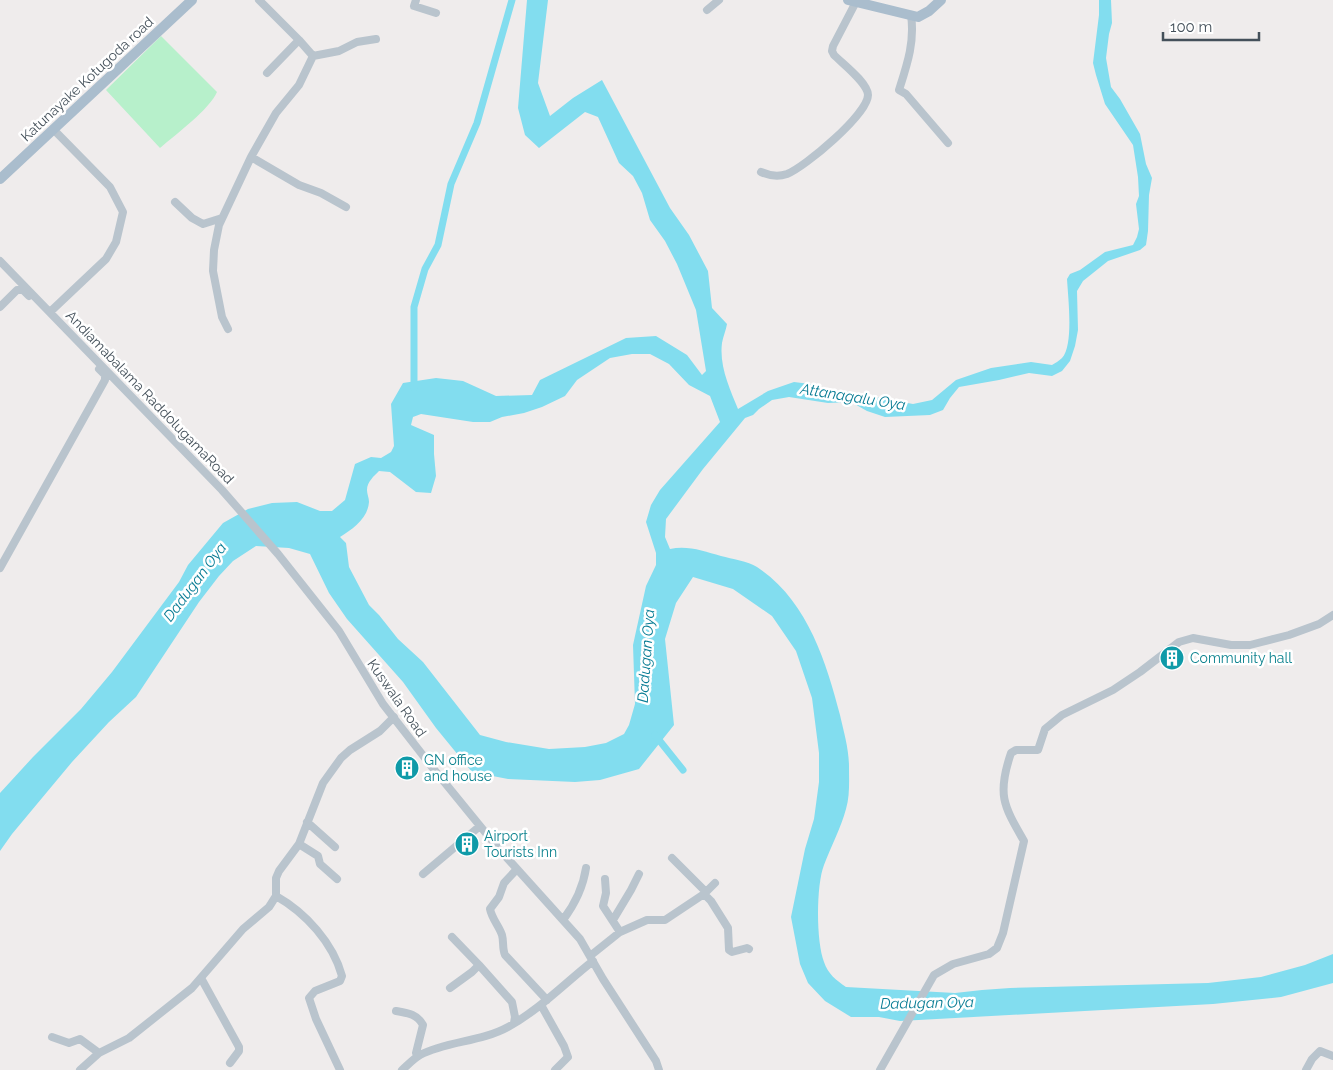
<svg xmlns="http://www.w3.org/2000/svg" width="1333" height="1070" viewBox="0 0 1333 1070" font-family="Raleway,sans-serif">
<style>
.green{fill:#b7f0cb}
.water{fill:#82ddef;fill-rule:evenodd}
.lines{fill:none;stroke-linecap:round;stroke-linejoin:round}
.canal{stroke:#82ddef;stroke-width:7}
.minor{stroke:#b9c4cd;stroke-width:8}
.major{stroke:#aabdcd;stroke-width:10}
.labels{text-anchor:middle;stroke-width:5;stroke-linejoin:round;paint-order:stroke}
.street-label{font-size:14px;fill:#44505a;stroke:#fff}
.culture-label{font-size:14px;fill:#0d838f;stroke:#fff;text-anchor:start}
.water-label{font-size:15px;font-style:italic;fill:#087c94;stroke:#fff}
</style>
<rect width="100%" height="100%" fill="#efecec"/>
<!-- green -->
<path class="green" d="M161,36l56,56c-7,17 -42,43 -57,56l-54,-58z"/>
<!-- water -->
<path class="water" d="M527,0h21l-10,83 12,33 23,-18 29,-18 68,128 19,27 19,36 4,37 15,16c-1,6 -4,13 -5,19 -3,23 8,46 16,66l30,-18 26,-9 16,2 17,6 17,1 69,13 19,-4 24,-20 35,-12 40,-6 21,3c3,-2 7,-4 10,-7 12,-13 6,-61 5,-79l3,-5 10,-4 25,-18 28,-7 4,-8 2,-8 -3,-25 3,-8 -1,-19 -5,-32 -28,-41 -9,-29 -3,-12 6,-48v-15h12l1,23 -3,11 -3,24 5,29 9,12 20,35 6,30 6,14 -3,17 -1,36 -2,14 -6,5 -32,11 -25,20 -6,10 1,39 -3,16 -5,15 -8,10 -10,5 -23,-3 -30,7 -40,7 -9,11 -7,12 -13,5 -45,2 -18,-6 -16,-9 -23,1 -39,-6 -17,3 -13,9 -6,6 -8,3 -42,51 -37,50 -1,18 5,12c17,-4 34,2 51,7 11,3 27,5 36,11 50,33 69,94 83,148 4,18 9,34 9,52 0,13 1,29 -3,42 -5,19 -15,37 -22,56 -8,20 -8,77 0,97 4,12 12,18 22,25l109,6 27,-3 28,-2 198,-5 53,-6 44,-12 28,-11v29l-52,14 -68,7 -313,17 -21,-4h-28l-26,-16 -17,-18 -8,-19 -9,-47 14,-68 9,-30 5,-37v-29l-7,-55 -16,-47 -24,-35 -39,-27 -40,-12 -17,26 -11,36 9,86 -35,44 -39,11 -25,2 -67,-3 -36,-7 -36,-44 -33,-46 -56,-63 -18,-26 -19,-39 -21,-6 -33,-2 -23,15 -14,15 -20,26 -63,95 -27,25 -37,40 -60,72 -12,17v-58l33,-36 48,-48 31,-37 67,-90 9,-17 35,-42 25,-14 24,-6 25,-1 23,9h12l13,-11 10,-36 16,-7 10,1 10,-6 3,-6 -3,-42 12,-21 33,-5 27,3 33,15 36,-1 8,-15 86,-42 30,-2 31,19 15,20 4,-4 -10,-61 -19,-46 -12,-23 -15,-21 -8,-27 -9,-17 -14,-13 -21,-46 -13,-5 -46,36 -14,-13 -7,-27zM632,354h18l19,10 20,21 21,11 10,26 -60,68 -9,15 -5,17 10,31v12l-10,21 -13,59 2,59 -6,21 -5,9 -18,9 -21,4 -36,2 -43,-7 -26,-7 -57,-73 -25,-23 -19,-24 -10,-10 -20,-38 -3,-24 -6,-6c13,-8 28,-19 29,-35 0,-4 -2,-8 -2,-12 0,-8 7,-14 12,-19l11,1 26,20 15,1 5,-17 -2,-22v-19l-23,-10 2,-8 8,-3 52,8h17l12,-5 22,-4 18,-6 23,-11 12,-16 33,-22z"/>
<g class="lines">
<!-- canal -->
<path class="canal" d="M414,388v-81l11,-38 13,-24 13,-61 26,-61 35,-123
M655,735l28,35"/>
<!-- minor -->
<path class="minor" d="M416,0l-2,6 22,7
M707,10l12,-10
M911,15c4,27 -4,50 -12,75l7,4 42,49
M313,56l26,-5 18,-9 19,-3
M267,73l32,-33
M251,157l48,28 22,8 25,14
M761,172c9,4 17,5 26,2 18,-7 81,-60 81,-79 0,-12 -25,-31 -34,-40l-2,-4 1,-5 24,-46
M175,202l17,16 11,6 19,-6
M0,261l222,229 56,64 61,77 44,73 49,63 66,81 82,91 23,40 53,82 3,9
M0,307l17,-17h6l6,6
M50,312l56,-53 10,-17 7,-30 -13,-25 -57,-58
M228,329l-6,-12 -9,-46 1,-21 5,-25 32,-68 25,-44 23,-28 14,-29 -14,-16 -40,-40
M0,568l105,-188v-5l-6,-6
M307,822l28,25
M299,844l19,12 2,8 17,15
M672,858l34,34
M517,869l-13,14 -5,14 -9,12c2,10 9,17 12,26 2,7 0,13 3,20l42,45
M423,874l57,-48
M605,879l1,14 -3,13 17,26
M704,894l7,7 17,27 1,22 3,2 15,-4 2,1
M276,896c30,17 57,47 66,80l-2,5 -25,10 -6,7 7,21 24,51
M563,920c12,-16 20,-32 23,-52
M613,920l18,-30 8,-16
M452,937l27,28 33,37 3,15 -1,6
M590,956l30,-24 27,-12h18l39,-26 11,-11
M201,978l38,69v4l-9,12
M450,988l22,-16 7,-7
M541,1005l23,41 4,11 -13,13
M396,1011c12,2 21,3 27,14l-7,28 2,3
M52,1037l17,6 11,-4 19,14
M80,1070l19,-17 30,-15 63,-50 51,-59 26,-22 7,-11v-18l3,-7 20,-27 24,-61 18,-25 9,-8 30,-19 14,-14
M402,1070c6,-5 11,-11 18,-15 27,-14 61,-13 88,-28 31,-17 57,-44 85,-66
M880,1070l54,-95 19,-11 36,-10 8,-6 6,-15 21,-92c-21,-36 -27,-47 -13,-88l5,-3h22l7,-21 17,-14 51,-25 27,-18 39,-30 14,-4 38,7h19l39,-10 30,-11 14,-9
M1306,1070l6,-11 8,-8 13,5"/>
<!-- major -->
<path class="major" d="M848,0l70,17 11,-6 12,-11
M0,179l192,-179"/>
</g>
<!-- icons -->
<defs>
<symbol id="building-disc" viewBox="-11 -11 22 22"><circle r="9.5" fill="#0f9aa8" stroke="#fff"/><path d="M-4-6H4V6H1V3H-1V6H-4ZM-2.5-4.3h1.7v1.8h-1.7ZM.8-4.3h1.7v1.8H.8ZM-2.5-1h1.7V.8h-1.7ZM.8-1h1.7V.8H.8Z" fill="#fff"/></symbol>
</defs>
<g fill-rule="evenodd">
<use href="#building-disc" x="1158" y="644" width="28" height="28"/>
<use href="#building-disc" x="393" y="754" width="28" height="28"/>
<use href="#building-disc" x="453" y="830" width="28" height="28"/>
</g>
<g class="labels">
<!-- street labels -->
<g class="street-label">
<text transform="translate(87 79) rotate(-43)" y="5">Katunayake Kotugoda road</text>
<text transform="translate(150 397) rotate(46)" y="5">Andiamabalama RaddolugamaRoad</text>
<text transform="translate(397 698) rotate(55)" y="5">Kuswala Road</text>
</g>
<!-- culture labels -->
<g class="culture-label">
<text x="1190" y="663">Community hall</text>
<text x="424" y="765">GN office<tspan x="424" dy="16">and house</tspan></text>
<text x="484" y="841">Airport<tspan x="484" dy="16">Tourists Inn</tspan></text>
</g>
<!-- water labels -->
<g class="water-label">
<text transform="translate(853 397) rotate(9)" y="5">Attanagalu Oya</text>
<text transform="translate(195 582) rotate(-53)" y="5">Dadugan Oya</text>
<text transform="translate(646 656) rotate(-86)" y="5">Dadugan Oya</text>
<text transform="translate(927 1003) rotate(-1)" y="5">Dadugan Oya</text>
</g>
</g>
<!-- scale -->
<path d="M1163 32v8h96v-8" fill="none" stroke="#44505a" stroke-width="2.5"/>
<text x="1170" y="32" font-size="15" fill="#44505a" stroke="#ffffff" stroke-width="4" paint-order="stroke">100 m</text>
</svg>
